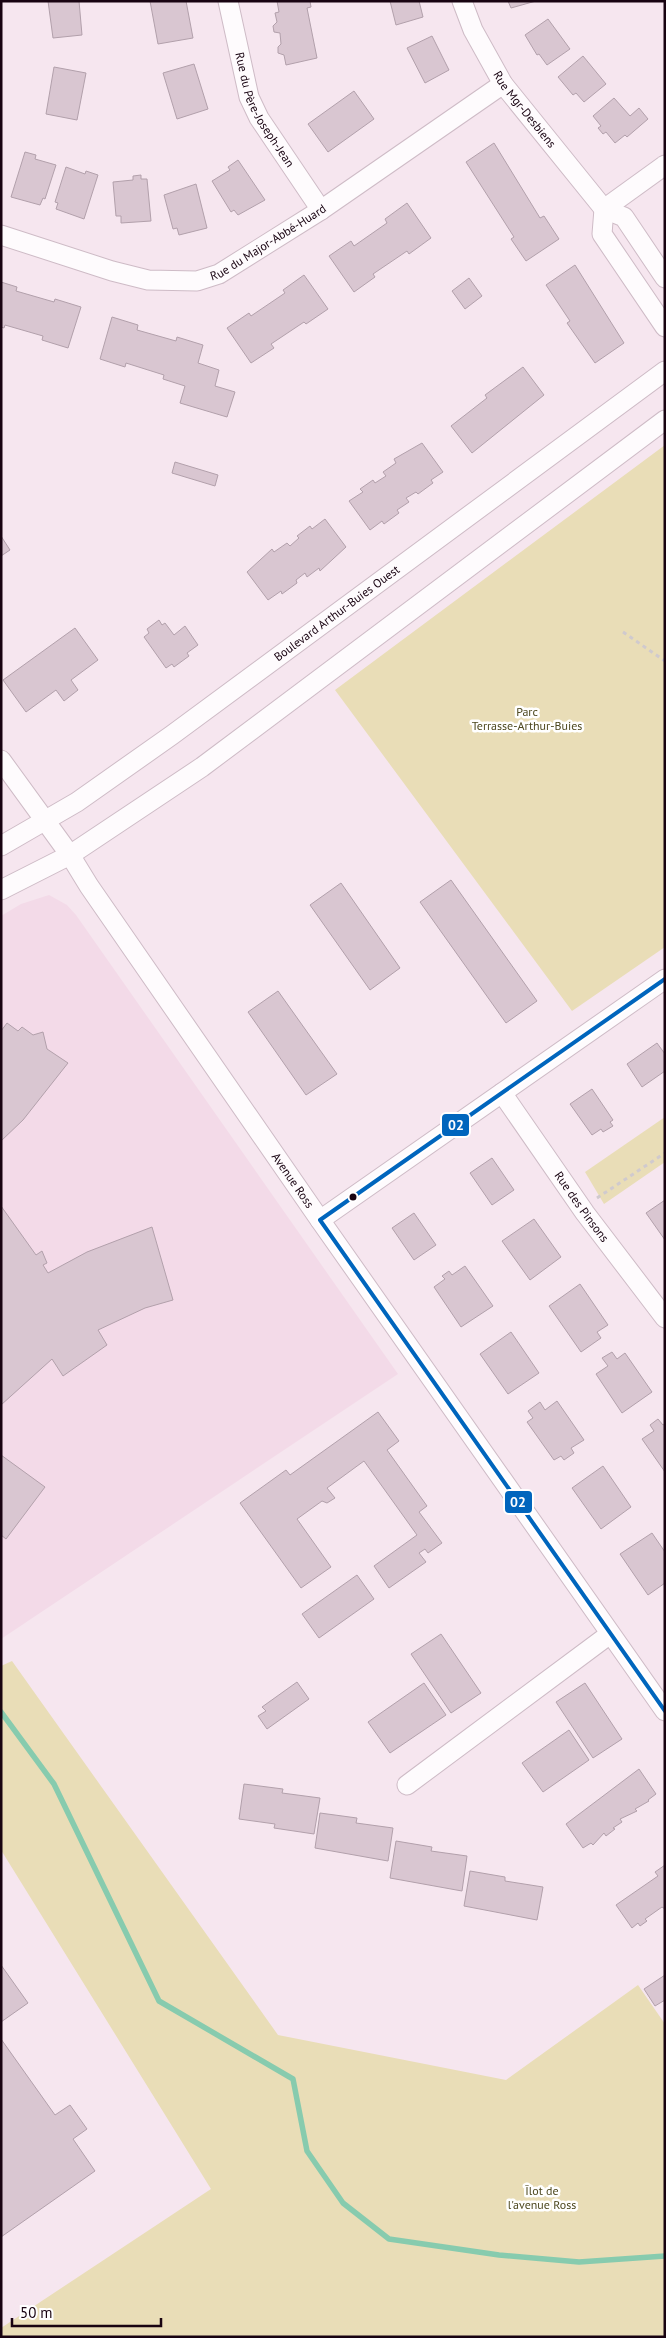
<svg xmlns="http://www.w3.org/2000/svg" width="666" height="2338" viewBox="0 0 666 2338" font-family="'PT Sans',sans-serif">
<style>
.built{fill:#f3dae8}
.green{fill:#e9ddb7}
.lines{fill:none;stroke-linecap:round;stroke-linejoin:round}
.stream{stroke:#87cbae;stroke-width:5.5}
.building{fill:#d9c6d1;stroke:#b2a0ab}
.minor-casing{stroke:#cebbc6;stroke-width:21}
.path{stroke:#d0cace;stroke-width:3;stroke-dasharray:4 4;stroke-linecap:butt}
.minor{stroke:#fefbfd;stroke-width:19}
.bus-1-casing{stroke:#fff;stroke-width:8}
.bus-1{stroke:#0065bd;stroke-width:4}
.bus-dot{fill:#180311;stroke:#fff;stroke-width:2}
.labels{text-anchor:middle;stroke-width:5;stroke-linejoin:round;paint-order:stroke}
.street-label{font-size:12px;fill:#180311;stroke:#fff}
.park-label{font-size:12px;fill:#4d481f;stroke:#fff}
.line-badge{stroke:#fff;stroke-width:2}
.badge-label{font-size:14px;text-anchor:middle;font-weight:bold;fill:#fff}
</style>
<rect width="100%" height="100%" fill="#f6e6ef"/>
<!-- built -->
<path class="built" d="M49,895l18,10 9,10 322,459 -397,265v-723l20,-12z"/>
<!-- green -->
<path class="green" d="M665,445v502l-93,64 -237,-321z
M665,1117v45l-61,42 -19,-32z
M12,1661l266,374 228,45 132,-95 27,39v313h-664v-9l210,-139 -210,-339v-184z"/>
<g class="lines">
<!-- stream -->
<path class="stream" d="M1,1712l53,72 105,217 134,78 14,72 36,52 46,36 110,16 80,7 86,-6"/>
</g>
<!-- building -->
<path class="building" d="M48,1h31l3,34 -29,3z
M150,1h36l7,37 -35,6z
M277,1h33l1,6 -4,1 10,50 -31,7 -2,-10 -6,-2v-6l3,-3 -1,-11 -6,-1 -1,-6 4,-4 -2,-9 4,-1z
M390,1h29l4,16 -27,8z
M508,1h28l-25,7z
M548,19l22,30 -23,16 -8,-11 -2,1 -12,-20z
M432,36l17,34 -24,13 -18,-35z
M583,56l23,28 -22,18 -8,-9 -3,2 -15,-18z
M194,64l14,45 -31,10 -14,-46z
M54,67l32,6 -9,47 -31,-6z
M354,91l20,28 -46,33 -20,-28z
M614,98l16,18 9,-8 9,11 -21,18 -2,-2 -10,8 -9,-11 -3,2 -5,-6 3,-2 -8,-10z
M494,143l46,75 4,-2 15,23 -33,22 -15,-22 3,-2 -48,-75z
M25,152l11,3 -1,4 21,6 -11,34 -2,-1 -3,7 -29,-8z
M238,160l27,40 -27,15 -4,-5 -3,2 -19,-31 18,-11 -2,-3z
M66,167l19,7 1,-3 12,4 -14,44 -28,-10 2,-6 -3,-1z
M141,175v4h6l4,42 -30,2v-7h-5l-3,-34 20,-2v-4z
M196,184l11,44 -28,7 -2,-7 -4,1 -9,-34z
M407,203l24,35 -22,16 -2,-3 -34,23 2,3 -21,15 -25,-36 22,-15 3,5 33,-23 -2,-4z
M575,265l49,78 -29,20 -28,-40 3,-2 -24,-36z
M304,275l24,34 -22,15 -2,-2 -33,22 3,4 -23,15 -24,-35 22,-15 2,3 34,-23 -2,-3z
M469,278l13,18 -17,13 -13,-18z
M1,282l16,5 -1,4 38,11 1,-3 26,8 -13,41 -26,-8 1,-4 -38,-11 -1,3 -3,-1z
M112,317l26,8 -1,5 39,11 1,-4 26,8 -5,18 21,7 -4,16 20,6 -8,25 -47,-14 5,-17 -22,-7 1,-4 -38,-12 -1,4 -25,-8z
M523,367l21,28 -72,58 -21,-27 36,-28 -2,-3z
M422,443l21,29 -12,8 2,3 -15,11 -2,-2 -10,6 3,4 -12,8 2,3 -15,11 -2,-3 -12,9 -21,-29 14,-9 -3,-3 13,-9 2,3 11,-7 -3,-4 13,-9 -2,-4z
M175,462l43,13 -3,11 -43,-13z
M325,519l21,28 -26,24 -1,-3 -12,9 -2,-4 -9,7 1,3 -15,11 -1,-3 -13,9 -21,-28 25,-23 2,3 13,-9 3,3 9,-8 -2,-2 13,-10 2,3z
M1,536l9,14 -9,6z
M159,620l3,5 3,-2 9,12 11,-9 13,19 -11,8 2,3 -15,11 -2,-3 -6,4 -22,-31 5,-4 -2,-4z
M75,628l23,32 -27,20 7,10 -14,11 -8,-11 -30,22 -23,-32z
M451,880l86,121 -31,22 -86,-121z
M341,883l59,85 -30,22 -60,-85z
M278,991l59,83 -31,21 -58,-83z
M7,1023l11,8 4,-4 11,8 10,-3 4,17 21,14 -45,57 -22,21v-110z
M657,1043l8,11v17l-23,16 -15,-23z
M592,1089l21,31 -3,2 3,4 -10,6 -2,-3 -9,6 -22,-31z
M492,1158l22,32 -22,15 -22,-32z
M665,1200v40l-19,-27z
M1,1206l35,49 6,-4 5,12 -4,2 5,8 39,-21 65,-25 21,73 -28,8 -47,22 9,15 -44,31 -11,-17 -51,46z
M414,1213l22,32 -22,15 -22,-32z
M534,1219l27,38 -31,23 -28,-39z
M465,1266l28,40 -32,21 -27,-40 11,-8 -3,-3 7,-5 3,4z
M580,1284l28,41 -11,7 4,6 -20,14 -32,-46z
M511,1332l28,41 -31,21 -28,-40z
M612,1352l5,7 8,-6 27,39 -30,21 -26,-39 12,-8 -6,-8z
M557,1401l27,39 -13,8 3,5 -10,7 -3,-4 -7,4 -27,-38 6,-4 -5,-7 12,-9 5,8z
M378,1412l21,29 -12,9 40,56 -8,6 23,31 -14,10 -3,-4 -6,4 7,9 -37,26 -15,-22 43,-31 -53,-74 -37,27 8,10 -8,5 -5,-2 -25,18 34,48 -30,21 -61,-85 46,-33 4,5z
M658,1419l5,6 2,-1v48l-23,-33 12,-8 -4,-6z
M1,1455l44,32 -39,52 -5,-4z
M603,1466l28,41 -30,22 -29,-41z
M652,1533l13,19v31l-17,12 -28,-41z
M357,1575l17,24 -55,39 -17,-24z
M441,1634l40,59 -30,20 -40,-59z
M297,1682l12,17 -42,30 -9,-13 8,-5 -4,-4z
M424,1683l22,32 -56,38 -22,-31z
M585,1683l37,56 -29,19 -37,-56z
M569,1730l20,30 -46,32 -21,-29z
M639,1769l17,25 -8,6 1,1 -14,8 2,2 -17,8 2,3 -9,6 2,1 -9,7 -2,-3 -11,12 -2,-2 -8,5 -17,-24z
M244,1784l39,5 -1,4 38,5 -6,36 -40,-6 1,-4 -36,-5z
M320,1813l37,5 -1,5 37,5 -5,33 -73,-13z
M396,1841l36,6 -1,4 36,5 -5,35 -72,-13z
M665,1865v44l-3,-2 -17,12 2,2 -7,5 -2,-3 -6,5 -16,-23 42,-29 -3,-4z
M470,1871l35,6v4l38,6 -6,33 -73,-14z
M1,1965l27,38 -27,19z
M665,1975v25l-10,6 -11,-17z
M1,2039l54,76 15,-10 17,24 -14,10 22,32 -94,66z"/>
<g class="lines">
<defs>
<g id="minor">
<path id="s1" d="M228,1l21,96 10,21 62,92"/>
<path id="s2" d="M462,1l11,29 30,54 101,125 20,8 41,61"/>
<path d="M604,209l-2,25 63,93"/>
<path d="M604,209l61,-44"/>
<path id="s3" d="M1,235l111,36 36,9 49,1 22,-7 102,-64 182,-126"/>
<path id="s4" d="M1,760l69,95 19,31 231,334 345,491"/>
<path id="s5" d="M1,846l76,-44 95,-67 493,-364"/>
<path d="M1,890l69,-35 132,-88 463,-347"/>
<path id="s6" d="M502,1093l83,120 80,105"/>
<path d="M320,1220l345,-241"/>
<path d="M407,1785l203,-151"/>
</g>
</defs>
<!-- minor casing -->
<use href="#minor" class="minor-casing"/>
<!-- path -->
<path class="path" d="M623,632l42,29
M597,1198l68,-45"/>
<!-- minor -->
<use href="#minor" class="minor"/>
<defs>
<path id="bus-1" d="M665,979l-345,241 345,491"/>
</defs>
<!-- bus-1 casing -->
<use href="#bus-1" class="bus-1-casing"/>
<!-- bus-1 -->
<use href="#bus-1" class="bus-1"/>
</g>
<!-- markers -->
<circle class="bus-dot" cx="353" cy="1197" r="4.5"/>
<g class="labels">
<!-- street labels -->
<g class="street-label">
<text dy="4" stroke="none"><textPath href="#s1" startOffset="116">Rue du Père-Joseph-Jean</textPath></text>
<text dy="4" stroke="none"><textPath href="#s2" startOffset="126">Rue Mgr-Desbiens</textPath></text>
<text dy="4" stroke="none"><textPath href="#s3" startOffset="284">Rue du Major-Abbé-Huard</textPath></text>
<text dy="4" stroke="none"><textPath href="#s5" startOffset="409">Boulevard Arthur-Buies Ouest</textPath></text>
<text dy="4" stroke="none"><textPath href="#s4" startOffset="512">Avenue Ross</textPath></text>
<text dy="4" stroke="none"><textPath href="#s6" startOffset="139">Rue des Pinsons</textPath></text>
</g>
<!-- park labels -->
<g class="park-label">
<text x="527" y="716">Parc<tspan x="527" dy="14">Terrasse-Arthur-Buies</tspan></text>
<text x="542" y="2195">Îlot de<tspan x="542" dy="14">l'avenue Ross</tspan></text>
</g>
</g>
<g class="line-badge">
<rect x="441" y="1113" width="29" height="24" rx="5" fill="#0065bd"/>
<rect x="504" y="1490" width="29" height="24" rx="5" fill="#0065bd"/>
</g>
<g class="badge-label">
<text x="456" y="1130">02</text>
<text x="518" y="1507">02</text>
</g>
<!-- border -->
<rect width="666" height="2338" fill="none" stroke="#180311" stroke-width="5"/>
<!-- scale -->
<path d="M12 2318v8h149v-8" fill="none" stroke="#180311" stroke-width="2.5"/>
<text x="20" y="2318" font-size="15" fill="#180311" stroke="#ffffff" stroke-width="4" paint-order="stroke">50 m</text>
</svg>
